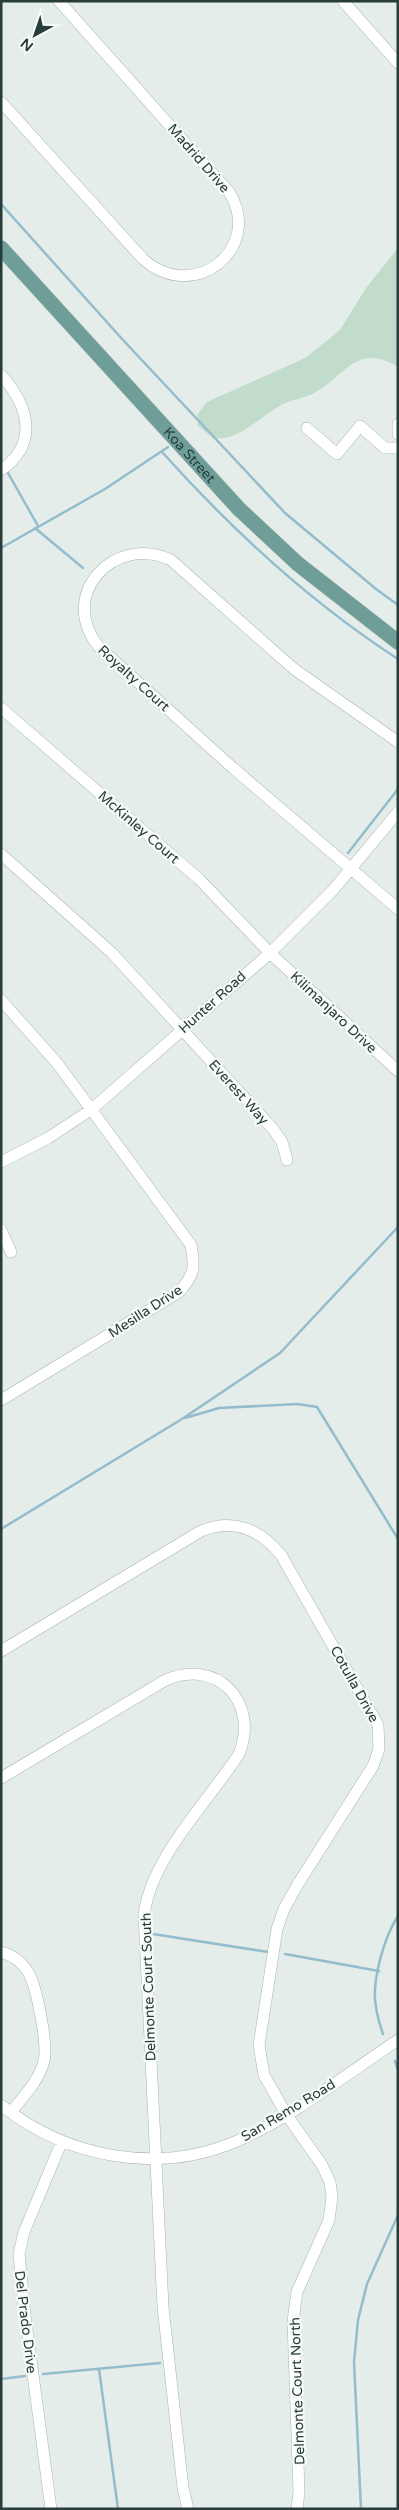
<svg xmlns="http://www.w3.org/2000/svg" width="399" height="2510" viewBox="0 0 399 2510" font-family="'Varela Round',sans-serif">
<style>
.green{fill:#c1dccb}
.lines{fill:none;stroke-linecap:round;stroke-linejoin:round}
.stream{stroke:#93bdcc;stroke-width:2.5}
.minor-casing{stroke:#a8b5b2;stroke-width:12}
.major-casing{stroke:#c2c9c8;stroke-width:16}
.minor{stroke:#fff;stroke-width:11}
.major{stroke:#6e9e97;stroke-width:15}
.labels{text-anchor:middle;stroke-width:4.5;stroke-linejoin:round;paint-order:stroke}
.street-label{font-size:14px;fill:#263d3a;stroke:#f6faf8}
</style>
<rect width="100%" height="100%" fill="#e5edea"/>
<!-- green -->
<path class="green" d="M398,248v119c-42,-26 -54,11 -84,26 -9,5 -19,6 -29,10 -19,9 -47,38 -67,35 -8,-1 -14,-8 -20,-12l-1,-11 10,-13 98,-44 18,-14 17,-14 26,-42z"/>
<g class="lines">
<!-- stream -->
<path class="stream" d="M1,204l122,136 162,173 91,76 22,16
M162,452c70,78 148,150 236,207
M8,473l30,53
M35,528l48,40
M1,548l104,-59 63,-42
M348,853l50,-64
M185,1418l34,-10 79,-4 19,3 81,132
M1,1529l181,-110 98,-66 118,-126
M153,1934l115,18
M285,1954l94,17
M383,2034c-3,-9 -6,-18 -7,-27 -5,-24 8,-70 22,-91
M395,2061l3,9
M99,2369l19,140
M43,2374l117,-11
M1,2379l24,-3
M361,2509l-7,-147 4,-42 9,-36 31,-69"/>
<defs>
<path id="minor" d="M343,1l55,62
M1,102l142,157c52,46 121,-12 86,-67l-170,-191
M1,375c27,30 39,68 0,95
M398,424v10
M307,428l30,26 23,-28 25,22h13
M1,708l198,171 71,74 128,118
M398,742l-104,-73 -123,-109c-58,-27 -114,36 -72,87l134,121 165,141
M1,854l111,99 161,176 9,13 5,18
M1,1000l56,63 134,182c4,23 4,29 -12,47l-178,108
M1,1162l47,-24 44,-29 178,-156 63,-63 65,-78
M1,1230l10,22
M1,1651l200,-120c32,-13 59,-2 80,24l97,170 1,24 -6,17 -75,118 -14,25 -7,20 -18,116 5,30 22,39 36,51 8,17 2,15 -3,23 -32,72 -4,29 6,171 -2,17
M1,1778l163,-97c53,-25 96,22 75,73 -32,49 -88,104 -95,161l19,392 20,181 5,21
M1,1952c12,3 21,10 27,20 9,15 20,73 16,89 -5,20 -21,36 -33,51
M1,2105c66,53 157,70 236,36 54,-23 111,-68 161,-101
M51,2509l-26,-194 -6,-61 5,-22 38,-91"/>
<g id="major">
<path id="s1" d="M1,248l238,261 59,55 100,78"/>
</g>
</defs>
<!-- minor casing -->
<use href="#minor" class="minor-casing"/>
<!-- major casing -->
<use href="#major" class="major-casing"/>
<!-- minor -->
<use href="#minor" class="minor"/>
<!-- major -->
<use href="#major" class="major"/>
</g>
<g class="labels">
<!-- street labels -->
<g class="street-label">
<text transform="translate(199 158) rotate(49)" y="5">Madrid Drive</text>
<text dy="5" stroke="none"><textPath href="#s1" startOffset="280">Koa Street</textPath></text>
<text transform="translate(134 678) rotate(42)" y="5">Royalty Court</text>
<text transform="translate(139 827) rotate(41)" y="5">McKinley Court</text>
<text transform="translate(212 1002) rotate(-42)" y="5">Hunter Road</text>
<text transform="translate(334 1012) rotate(43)" y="5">Kilimanjaro Drive</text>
<text transform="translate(239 1092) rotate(48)" y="5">Everest Way</text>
<text transform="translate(145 1311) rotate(-33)" y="5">Mesilla Drive</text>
<text transform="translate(355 1684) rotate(61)" y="5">Cotulla Drive</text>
<text transform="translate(148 1987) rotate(-92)" y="5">Delmonte Court South</text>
<text transform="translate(288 2110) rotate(-31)" y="5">San Remo Road</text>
<text transform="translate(26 2322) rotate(83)" y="5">Del Prado Drive</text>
<text transform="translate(297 2391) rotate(-92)" y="5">Delmonte Court North</text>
</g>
</g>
<!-- border -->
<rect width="399" height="2510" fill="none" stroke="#263d3a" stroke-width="5"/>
<!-- north arrow -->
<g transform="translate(35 35) rotate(220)" stroke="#f6faf8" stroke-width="4" paint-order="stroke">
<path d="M0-4L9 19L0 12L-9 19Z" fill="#263d3a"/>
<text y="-8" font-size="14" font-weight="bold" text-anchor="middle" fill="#263d3a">N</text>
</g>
</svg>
